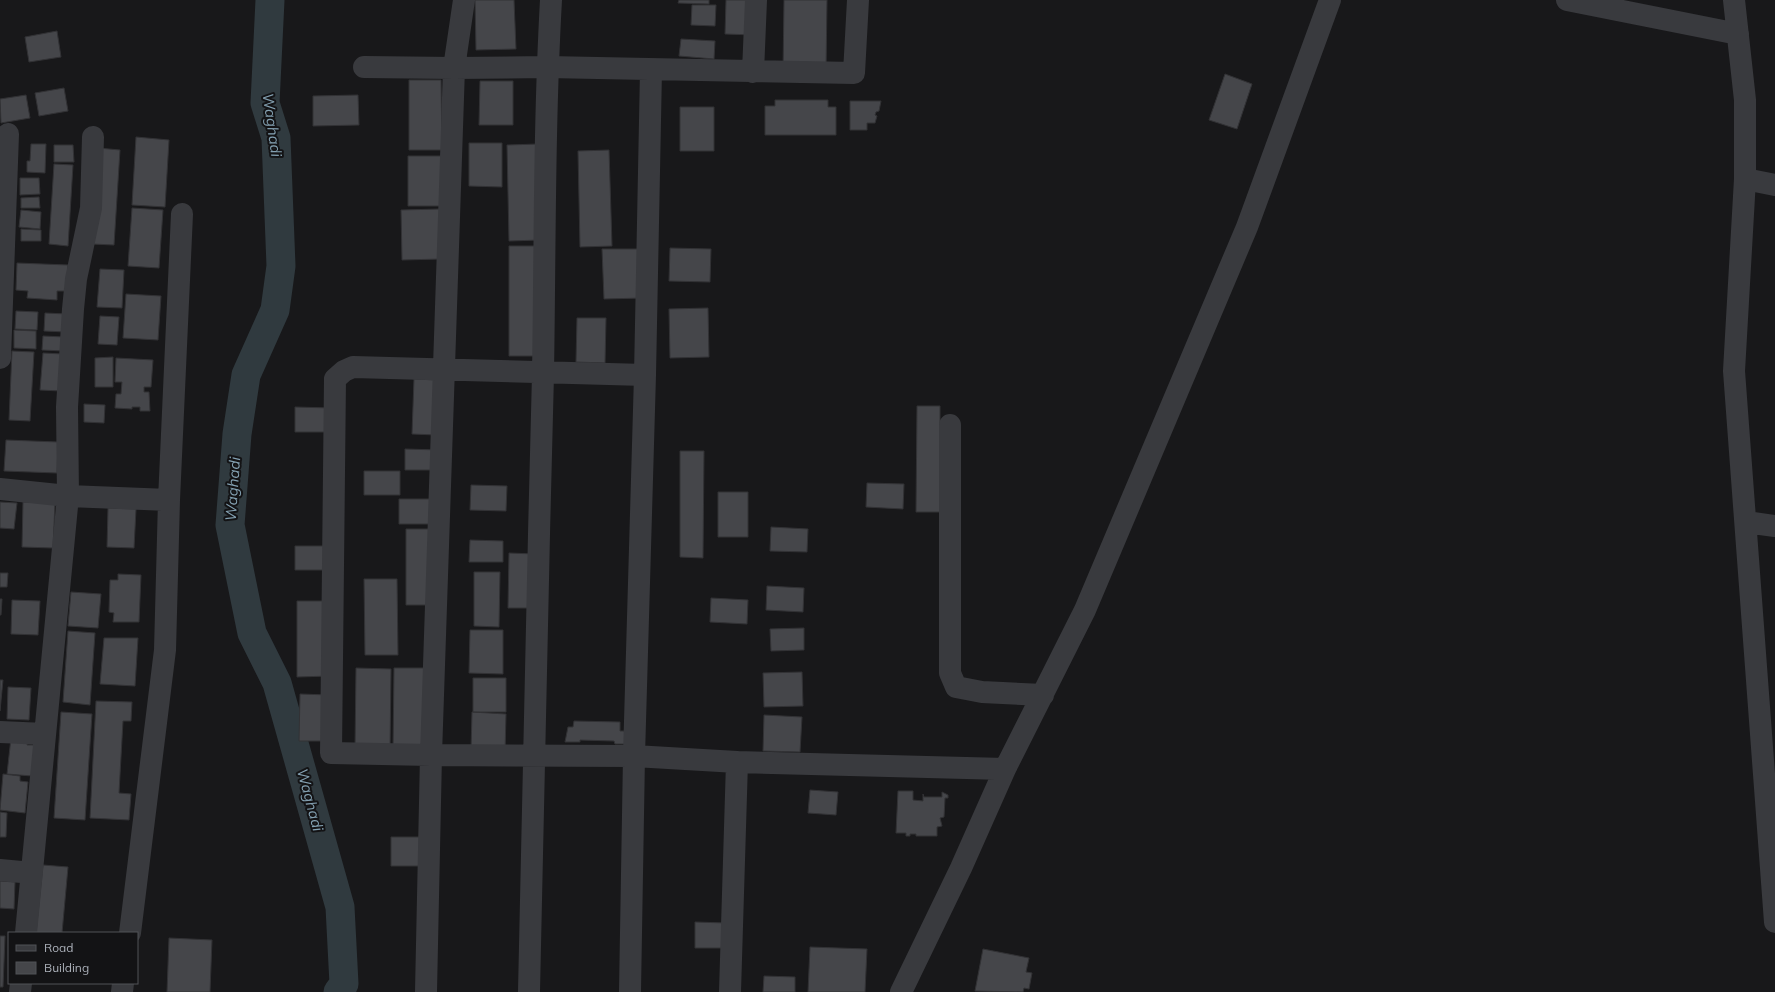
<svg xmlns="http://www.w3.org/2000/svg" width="1775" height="992" viewBox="0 0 1775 992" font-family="Mulish,sans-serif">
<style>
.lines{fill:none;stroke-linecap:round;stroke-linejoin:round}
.river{stroke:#303a3f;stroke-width:29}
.building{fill:#45464a;stroke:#323235}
.minor{stroke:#393a3e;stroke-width:22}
.labels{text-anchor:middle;stroke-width:4;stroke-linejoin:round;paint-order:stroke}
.water-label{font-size:15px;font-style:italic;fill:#84a1b2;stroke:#131315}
</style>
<rect width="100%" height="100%" fill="#18181a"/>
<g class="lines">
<!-- river -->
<path class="river" d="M270,0l-5,103 11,35 5,128 -6,44 -29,65 -9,59 -7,91 22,108 25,50 63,224 4,77 -6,8"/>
</g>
<!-- building -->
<path class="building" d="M475,0h39l2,49 -40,1z
M679,0h30v4l-31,-1z
M726,0h29l-1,35 -29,-1z
M784,0h43l-1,71h-43z
M692,5h24l-1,21 -24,-1z
M57,31l4,26 -32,5 -4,-25z
M681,39l34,2 -1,18 -35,-3z
M1225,74l27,10 -15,45 -28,-9z
M409,80h32l1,70h-33z
M480,81h33v44h-34z
M64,88l4,23 -29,5 -4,-23z
M26,95l4,23 -29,5 -1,-24z
M358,95l1,30 -46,1v-30z
M775,100h53v7h8v28h-71v-29h10z
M850,101h31l-2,10 -3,1 -1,3 2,1 -2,7h-8v7h-17z
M680,107h34v44h-34z
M136,137l33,3 -4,67 -33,-2z
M469,143h33v44l-33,-1z
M31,144h15l-1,29 -18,-1v-11h3z
M538,144l2,96 -31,1 -2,-96z
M54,145h19l1,17h-20z
M98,148l22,2 -6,95 -22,-1z
M609,150l3,96 -32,1 -2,-96z
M408,156h33v50h-33z
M54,164l19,1 -5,81 -19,-2z
M20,178h19l1,16 -20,1z
M39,197l1,11h-19v-10z
M132,208l31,2 -4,58 -31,-2z
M440,209l1,50 -39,1 -1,-50z
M21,210l20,2 -1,17 -21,-2z
M21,229l20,1v11h-20z
M509,246h32v110h-32z
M670,248l41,1 -1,33 -41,-1z
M602,249h39l2,49 -39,1z
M17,263l51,2 -2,26h-9v9l-30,-2 1,-7 -12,-1z
M100,269l24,1 -2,38 -25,-1z
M126,294l35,2 -3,44 -35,-2z
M708,308l1,49 -39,1 -1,-49z
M16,311l22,1 -1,18 -22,-1z
M45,313l22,1 -1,18 -22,-1z
M100,316l19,1 -2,28 -19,-1z
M577,318h29l-1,45 -29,-1z
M14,330l22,1v18l-22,-1z
M43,336l21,1v14l-22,-1z
M12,351l22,1 -4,69 -21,-1z
M43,353l20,1 -2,37 -21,-1z
M113,357v30h-18v-29z
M116,358l37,2 -2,27h-7v5h5l1,19h-10v-4h-8v2l-17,-1 1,-14h5l1,-12h-7z
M414,379l24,1 -2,55 -24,-1z
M84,404l21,1 -1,18 -20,-1z
M917,406h23v106h-24z
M295,407l36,1v24h-36z
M6,440l52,2 -1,31 -53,-2z
M405,449l34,1v20h-34z
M680,451h24l-1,107 -23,-1z
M364,471h36v24h-36z
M867,483l37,1 -1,25 -37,-2z
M471,485l36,1 -1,25 -36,-1z
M718,492h30v45h-30z
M399,499h36v25h-36z
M0,502l17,1 -3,26 -14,-1z
M23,502l32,1 -2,45 -31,-1z
M108,508l28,1 -2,39 -27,-1z
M771,527l37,2 -1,23 -37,-1z
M406,529h25l-1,76h-24z
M470,540l33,1v21h-34z
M295,546h36v24h-36z
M509,553l26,1 -1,54h-26z
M474,572h26l-1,55 -25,-1z
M0,573h8l-1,14h-7z
M118,574l23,1 -2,47h-26l1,-9 -5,-1 1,-32h8z
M364,579h33l1,76h-33z
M767,586l37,2 -1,24 -37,-2z
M71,592l30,2 -3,34 -30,-2z
M711,598l37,2 -1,24 -37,-2z
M0,599h2l-1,16h-1z
M12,600l28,1 -2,34 -27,-1z
M297,601h33v75l-33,1z
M804,628v22l-33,1 -1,-22z
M470,630h33v44l-34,-1z
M68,631l27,2 -5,72 -27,-3z
M104,638h34l-3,48 -35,-2z
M356,668l35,1 -1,80h-35z
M394,668h35l-1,81h-35z
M802,672l1,34 -39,1 -1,-34z
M473,678h33v34h-33z
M0,680h3l-3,31z
M8,687l23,1 -2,32 -22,-1z
M300,694l29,1 -1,46h-29z
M96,701l36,1 -1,19h-8l-4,72 12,1 -2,26 -39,-2z
M61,712l31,2 -7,106 -31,-2z
M472,712l34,2 -1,38 -34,-1z
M764,715l38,2 -2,35 -37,-1z
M574,721l46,1v9h4l5,13h-14l-1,-3 -34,-1v2h-15l3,-15h5z
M11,738l17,1 -1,6h8l-3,31 -25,-2z
M3,774l17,2v5l8,1 -3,31 -25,-3z
M810,790l28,2 -2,23 -28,-2z
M898,791h15v9l10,1v-7l1,3h18v-5l6,3v3h-3l-1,19 -4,1 2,8 -5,1v9h-21v-2h-6v2h-4v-3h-10z
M0,812l7,1 -1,24h-6z
M391,837h33v29h-33z
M43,865l25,2 -6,66h-26z
M0,881l15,1 -1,27 -14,-1z
M695,922l31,1v25h-31z
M0,936h5l-2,51h-3z
M169,938l43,2 -2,52h-43z
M810,947l57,2 -2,43h-57z
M983,949l46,9 -3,14 6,1 -3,16 -5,-1 -1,4 -48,-1z
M764,976l31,1v15h-32z"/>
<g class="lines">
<!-- minor -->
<path class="minor" d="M1567,0l171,34
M1734,0l11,100v79l-11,192 41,551
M364,67l90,1 10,-68
M651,70l-6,305 -292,-8 -9,4 -9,8 -4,374 100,2 23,-687 93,-1 307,6 4,-73
M753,72l3,-72
M1745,179l30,6
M0,358l8,-224
M645,375l-11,381 103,6 -7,230
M950,425v248l6,14 26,5 61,3
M0,489l68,7 101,4
M1746,522l29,4
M0,732l45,2
M737,762l268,7
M0,870l32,3
M26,933l42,-437 -1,-89 6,-98 3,-30 15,-71 2,-71
M130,933l35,-283 4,-150 13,-286
M20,992l1,-9
M122,992l1,-9
M426,992l5,-237 203,1 -4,236
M529,992c3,-206 9,-412 14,-618 2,-125 1,-250 8,-374
M901,992l60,-124 44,-99 80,-159 162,-383 83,-227"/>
</g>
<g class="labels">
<!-- water labels -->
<g class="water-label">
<text transform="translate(272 125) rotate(82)" y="5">Waghadi</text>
<text transform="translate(233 489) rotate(-86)" y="5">Waghadi</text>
<text transform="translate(310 800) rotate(75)" y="5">Waghadi</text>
</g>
</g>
<!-- legend -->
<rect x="8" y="932" width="130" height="52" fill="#131315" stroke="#505257"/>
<rect x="16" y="945" width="20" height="6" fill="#393a3e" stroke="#505257"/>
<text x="44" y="952" font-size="12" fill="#abb0b9">Road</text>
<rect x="16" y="962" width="20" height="12" fill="#45464a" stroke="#505257"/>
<text x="44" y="972" font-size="12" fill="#abb0b9">Building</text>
</svg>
